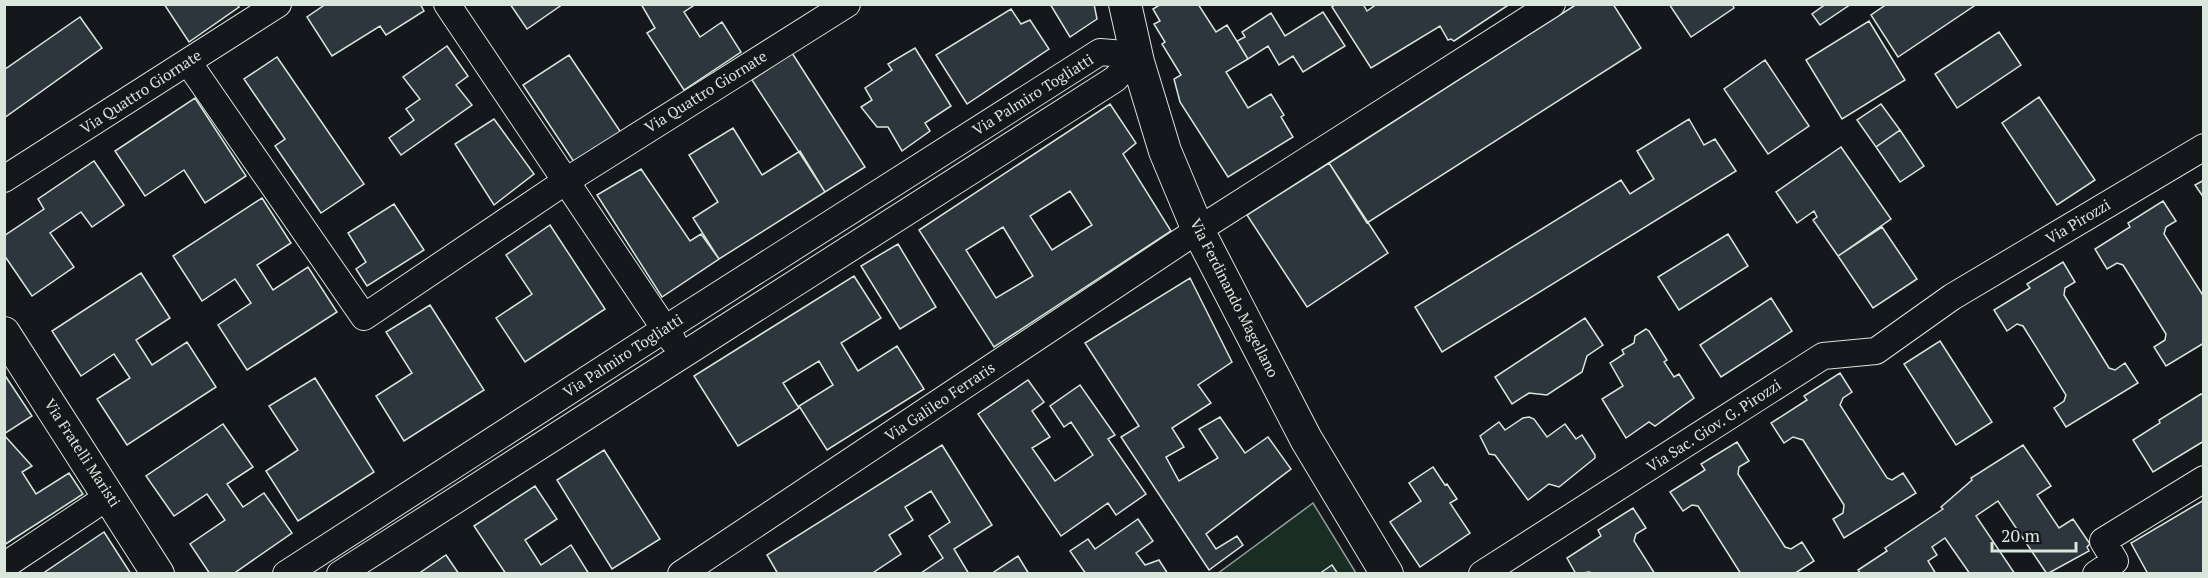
<svg xmlns="http://www.w3.org/2000/svg" width="2208" height="578" viewBox="0 0 2208 578" font-family="'PT Serif',serif">
<style>
.green{fill:#1a2d24;stroke:#939e99;stroke-width:1.5}
.building{fill:#2c363c;stroke:#d8e6dc;stroke-width:1.5;fill-rule:evenodd}
.lines{fill:none;stroke-linecap:round;stroke-linejoin:round}
.minor-casing{stroke:#d8e6dc;stroke-width:28}
.tertiary-casing{stroke:#d8e6dc;stroke-width:34}
.minor{stroke:#14181c;stroke-width:26}
.tertiary{stroke:#14181c;stroke-width:32}
.labels{text-anchor:middle;stroke-width:4.5;stroke-linejoin:round;paint-order:stroke}
.street-label{font-size:15px;fill:#d8e6dc;stroke:#14181c}
</style>
<rect width="100%" height="100%" fill="#14181c"/>
<!-- green -->
<path class="green" d="M1313,503l43,70 -139,1z"/>
<!-- building -->
<path class="building" d="M164,4h73l2,3 -50,35z
M326,4h94l4,7 -38,24 -6,-9 -48,30 -25,-39z
M510,4h53l-36,25z
M641,4h55l-12,8 16,25 22,-15 19,30 -57,38 -37,-57 8,-5z
M1050,4h44l3,15 -27,18z
M1161,4h37l18,28 11,-7 21,34 -22,13 22,36 23,-14 13,21 -3,2 12,20 -65,40 -48,-75 -6,-23 7,-4 -19,-31 3,-2 -11,-18 6,-3 -7,-12z
M1336,4h27l4,7 10,-7h133l-56,37 -3,-2 -3,1 -8,-14 -69,42 -39,-61z
M1577,4h36l28,44 -274,175 -38,-60z
M1669,4h63l2,4 -43,29z
M1826,4h25l-31,21 -8,-11z
M1887,4h90l-79,53 -27,-42z
M1011,9l10,15 9,-4 19,29 -82,55 -31,-49z
M1323,12l22,34 -42,26 -10,-16 -14,9 -11,-19 -20,13 -11,-18 8,-4 -3,-5 29,-19 14,23z
M80,17l22,31 -98,70v-48z
M1869,21l36,59 -63,39 -36,-59z
M1999,32l22,33 -64,43 -22,-34z
M447,46l21,30 -12,9 16,20 -71,50 -12,-17 25,-18 -8,-11 14,-10 -17,-22z
M915,48l36,58 -26,17 5,8 -28,20 -14,-24h-11l-16,-20 11,-7 -7,-12 27,-18 -4,-6z
M792,53l73,114 -40,25 -73,-112z
M569,55l53,79 -46,31 -53,-80z
M277,57l87,127 -43,29 -46,-67 10,-7 -41,-60z
M1765,60l44,66 -41,28 -44,-65z
M2039,97l56,83 -38,25 -55,-82z
M195,98l51,78 -41,27 -21,-33 -39,26 -30,-45z
M1110,104l26,39 -13,11 48,77 -177,116 -75,-117zM1070,191l22,34 -40,25 -22,-34zM1003,227l30,49 -37,22 -30,-48z
M1881,104l19,26 -24,17 -19,-27z
M494,119l40,55 -40,31 -39,-61z
M1689,119l15,26 11,-6 21,32 -294,181 -27,-45 206,-127 9,14 24,-15 -17,-28z
M733,128l29,47 38,-24 25,41 -106,67 -26,-41 25,-16 -29,-47z
M1900,130l24,36 -24,16 -24,-35z
M1841,147l50,72 -53,37 -25,-36 4,-3 -3,-6 -17,12 -21,-31z
M94,161l30,44 -32,22 -11,-15 -31,21 24,34 -42,29 -28,-41v-19l40,-27 -6,-10z
M1329,163l59,90 -81,54 -60,-92z
M641,169l49,72 11,-7 18,25 -57,38 -65,-102z
M2204,180v18l-9,-13z
M262,198l29,45 -34,22 16,25 35,-23 29,45 -90,58 -29,-45 33,-22 -16,-24 -33,22 -29,-45z
M2163,201l13,20 -10,6 -2,7 40,63v46l-38,23 -12,-19 11,-7 1,-6 -43,-69 -6,-2 -10,6 -12,-20 35,-22 -2,-4z
M394,204l30,46 -57,36 -11,-17 10,-7 -18,-29z
M550,225l55,84 -80,53 -29,-44 36,-24 -26,-39z
M1882,227l35,52 -44,29 -35,-52z
M1728,234l20,32 -69,44 -21,-33z
M898,244l38,63 -36,22 -39,-63z
M2063,262l12,20 -10,6 -1,7 45,73 6,2 10,-7 13,20 -72,44 -12,-19 10,-7 2,-6 -43,-69 -6,-2 -10,7 -13,-21 36,-22 -3,-4z
M141,273l29,45 -34,22 16,25 35,-23 29,45 -89,58 -30,-46 33,-21 -16,-24 -33,22 -29,-45z
M854,276l27,42 -40,25 17,28 39,-25 27,43 -97,61 -28,-44 34,-21 -14,-24 -36,22 16,25 -61,38 -44,-70z
M1190,278l42,84 -34,23 13,18 -39,25 12,19 -18,10 13,24 39,-23 -19,-29 21,-12 25,36 23,-16 23,32 -85,65 10,15 21,-13 6,9 -34,25 -88,-133 18,-11 -54,-83z
M1771,298l21,33 -71,46 -21,-32z
M430,305l54,85 -80,51 -28,-45 36,-23 -26,-41z
M1585,318l18,27 -16,11 -5,16 -35,23 -18,-2 -17,11 -17,-27z
M1646,329l3,2 18,29 -3,2 10,15 5,-3 15,24 -39,28 -6,-4 -23,16 -24,-39 21,-13 -13,-23 14,-9 -2,-4 12,-7 1,-7z
M1940,341l52,81 -36,23 -52,-81z
M1840,373l12,19 -9,6 -3,7 47,73 5,2 11,-7 13,20 -72,45 -11,-19 10,-6 1,-8 -41,-65 -10,-3 -9,6 -13,-20 36,-23 -3,-4z
M4,374l28,42 -28,18z
M315,378l59,94 -76,49 -32,-50 32,-21 -29,-44z
M1028,380l16,22 -12,9 18,26 -18,11 23,33 38,-26 -22,-33 -7,5 -14,-21 30,-21 35,50 -7,4 38,55 -30,21 -8,-12 -47,33 -83,-122z
M2201,394l3,2v45l-51,31 -20,-32 27,-17 -1,-3z
M1529,417l5,2 13,18 18,-13 11,15 6,-4 13,20v3l-36,29 -10,-3 -21,16 -33,-45 -6,-1 -9,-18 19,-14 6,8 18,-12z
M223,424l30,43 -26,17 16,23 21,-14 28,40 -59,41h-23l-20,-30 35,-24 -18,-26 -33,22 -28,-40z
M4,435l28,31 -10,6 14,22 33,-21 14,21 -79,51z
M1737,442l12,19 -10,6 -1,7 47,73 6,2 11,-7 12,19 -20,13h-53l-43,-68 -6,-1 -9,6 -13,-19 35,-22 -4,-6z
M942,445l50,80 -38,24 15,25 -48,-1 22,-15 -14,-22 21,-14 -19,-31 -26,16 8,13 -24,15 12,19 -30,20h-93l-11,-19z
M2023,445l28,41 -14,9 22,33 14,-9 17,25 -3,3 2,4 -42,23 -49,-73 -22,15 39,58h-45l-25,-36 -13,9 5,8 -9,6 8,13h-75l-3,-4 29,-19 -2,-3 58,-39 -2,-2 31,-27 -1,-2z
M604,450l56,89 -48,30 -55,-89z
M1433,467l12,18 2,-1 10,15 -7,4 20,30 -50,34 -30,-45 31,-21 -12,-18z
M535,486l22,33 -32,21 16,25 30,-20 18,29h-83l-32,-48z
M2204,500v74h-56l-17,-31z
M1633,508l13,20 -10,6 -2,7 21,33h-60l-6,-2 -13,2 -9,-16 34,-22 -3,-6z
M1138,519l15,22 -17,12 9,12 14,-5 9,14h-82l-16,-23 18,-12 7,10z
M104,532l27,42h-89z
M446,555l13,19h-41z
M1018,556l11,18h-38z
M1332,565l6,9h-19z"/>
<g class="lines">
<defs>
<path id="minor" d="M447,4l226,337
M188,62l176,255 202,-136 281,-177
M4,179l274,-175
M4,566l105,-70
M286,574l379,-245 435,-277 37,3
M340,574l775,-495 22,-24
M681,574l517,-344 354,-226
M1482,574l341,-218 53,-5 76,-54 252,-150
M2096,574l19,-13 -12,-20 101,-62"/>
<path id="tertiary" d="M1125,4l13,58 27,89 33,79 108,209 81,135
M4,333l154,241"/>
</defs>
<!-- minor casing -->
<use href="#minor" class="minor-casing"/>
<!-- tertiary casing -->
<use href="#tertiary" class="tertiary-casing"/>
<!-- minor -->
<use href="#minor" class="minor"/>
<!-- tertiary -->
<use href="#tertiary" class="tertiary"/>
</g>
<g class="labels">
<!-- street labels -->
<g class="street-label">
<text transform="translate(141 92) rotate(-33)" y="5">Via Quattro Giornate</text>
<text transform="translate(706 92) rotate(-32)" y="5">Via Quattro Giornate</text>
<text transform="translate(1033 95) rotate(-32)" y="5">Via Palmiro Togliatti</text>
<text transform="translate(2078 222) rotate(-31)" y="5">Via Pirozzi</text>
<text transform="translate(1234 298) rotate(63)" y="5">Via Ferdinando Magellano</text>
<text transform="translate(623 356) rotate(-33)" y="5">Via Palmiro Togliatti</text>
<text transform="translate(940 402) rotate(-34)" y="5">Via Galileo Ferraris</text>
<text transform="translate(1714 426) rotate(-33)" y="5">Via Sac. Giov. G. Pirozzi</text>
<text transform="translate(82 453) rotate(57)" y="5">Via Fratelli Maristi</text>
</g>
</g>
<!-- border -->
<rect width="2208" height="578" fill="none" stroke="#d8e6dc" stroke-width="12"/>
<!-- scale -->
<path d="M1992 542v9h84v-9" fill="none" stroke="#d8e6dc" stroke-width="3"/>
<text x="2001" y="542" font-size="18" fill="#d8e6dc" stroke="#14181c" stroke-width="4.5" paint-order="stroke">20 m</text>
</svg>
